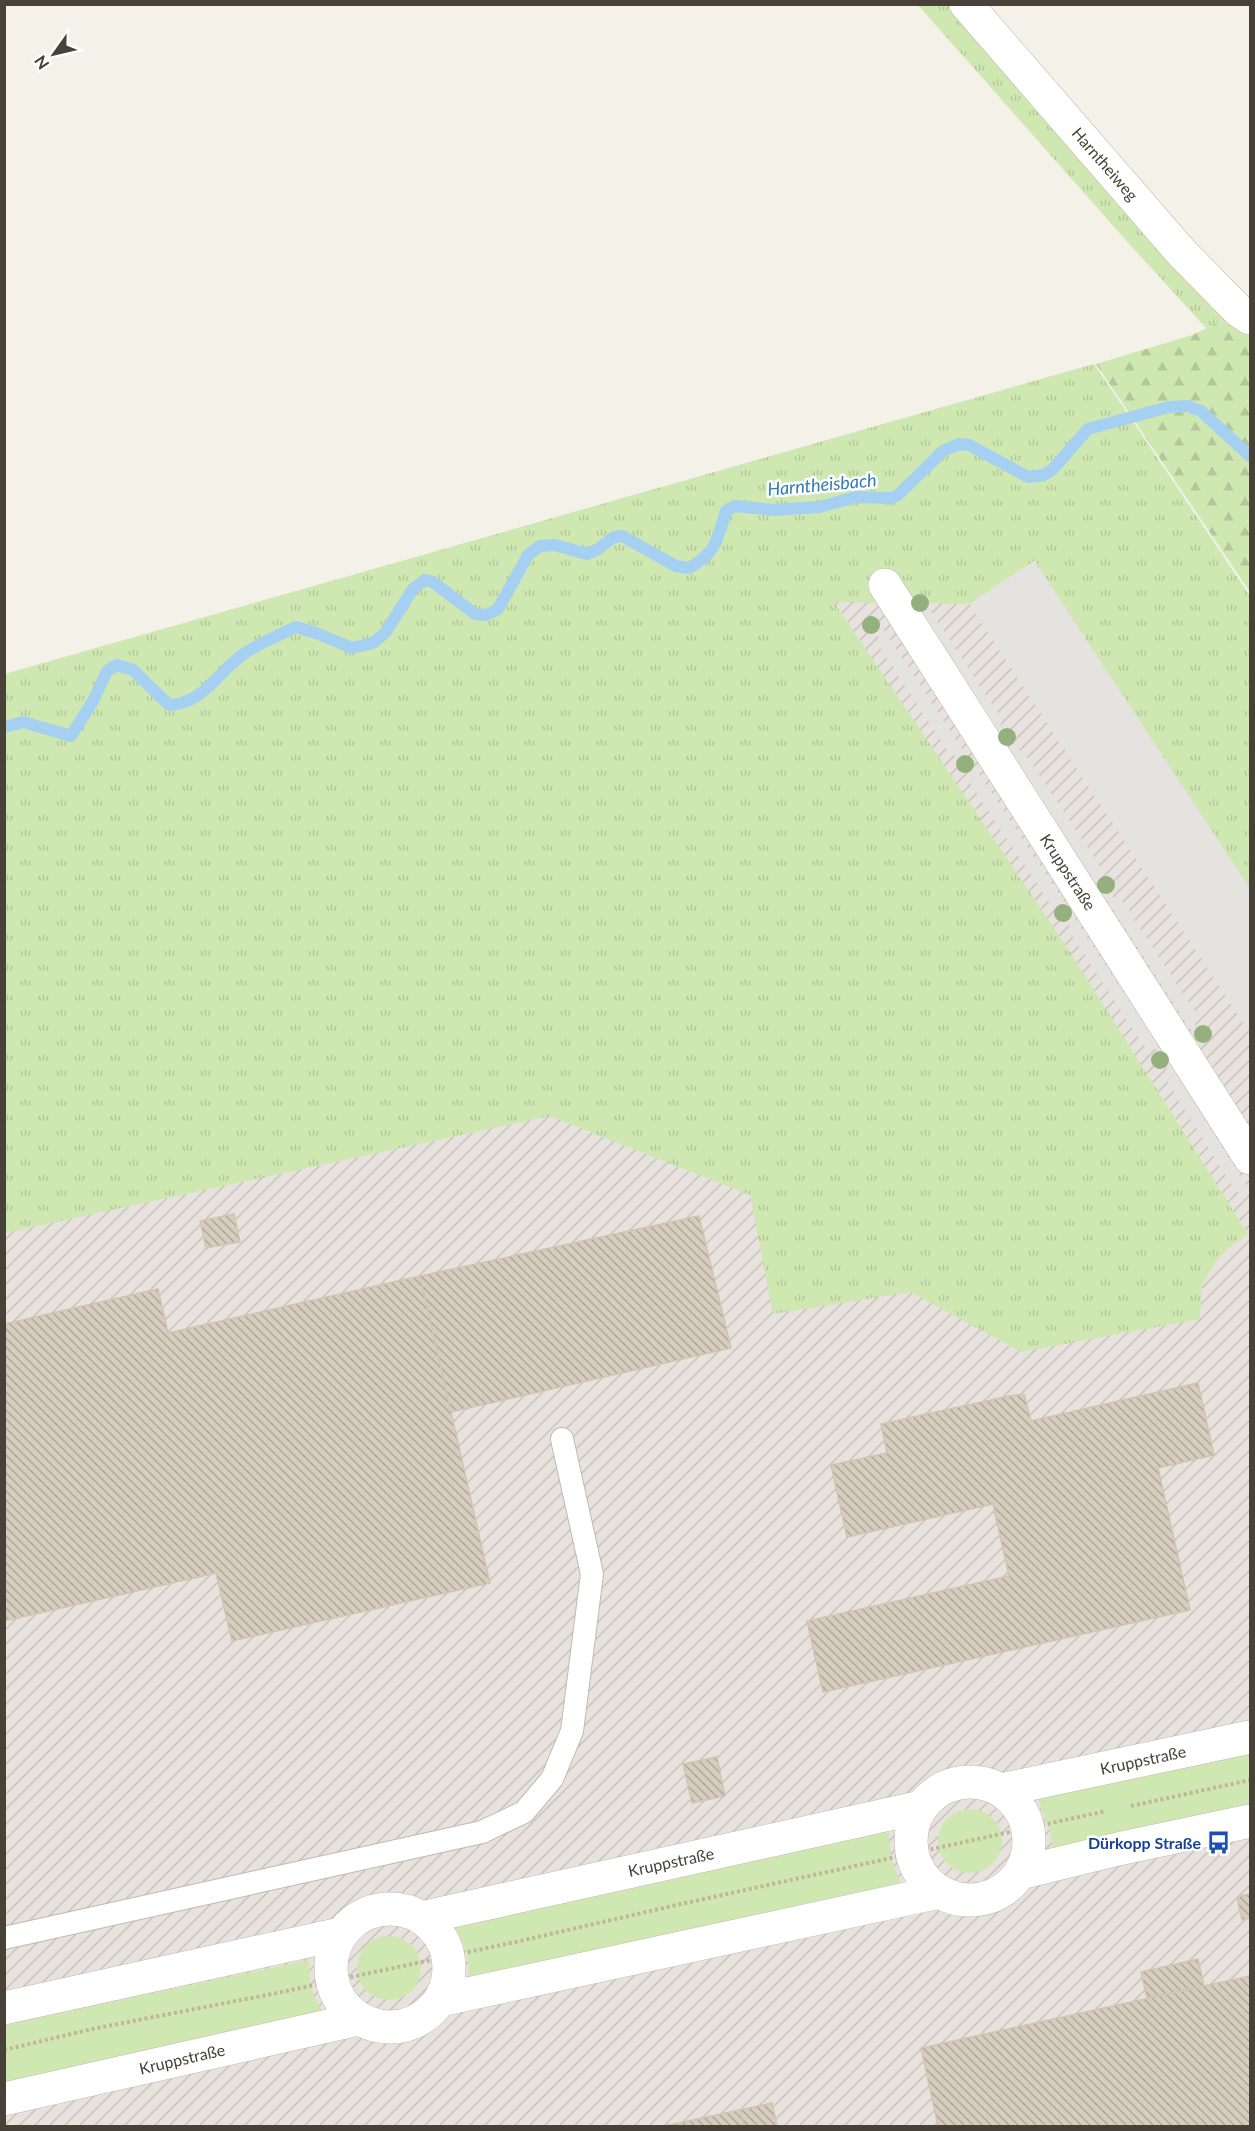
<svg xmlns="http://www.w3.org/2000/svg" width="1255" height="2131" viewBox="0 0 1255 2131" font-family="Lato,sans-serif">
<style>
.industrial{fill:url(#industrial-furrows)}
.grass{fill:url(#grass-tufts)}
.forest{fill:url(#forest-firs)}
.park{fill:#cfe8b1}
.parking{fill:#e5e3e0}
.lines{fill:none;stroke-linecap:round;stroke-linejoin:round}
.stream{stroke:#a5d0f1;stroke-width:12}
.building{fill:url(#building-back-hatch);stroke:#d1c5b1;stroke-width:1.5}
.service-casing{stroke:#c0b9ab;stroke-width:24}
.minor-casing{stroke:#c0b9ab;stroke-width:34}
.path{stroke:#c2b59c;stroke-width:4;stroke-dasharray:3 3;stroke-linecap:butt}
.service{stroke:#fff;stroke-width:22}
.minor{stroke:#fff;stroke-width:33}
.tree{fill:#95b07f}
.labels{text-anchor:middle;stroke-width:5;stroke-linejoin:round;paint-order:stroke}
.street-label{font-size:16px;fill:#484137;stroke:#fff}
.transit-label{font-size:16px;font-weight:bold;fill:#164399;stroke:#fff;text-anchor:end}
.water-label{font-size:18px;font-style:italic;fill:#2f7ab4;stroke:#fff}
</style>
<defs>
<pattern id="industrial-furrows" width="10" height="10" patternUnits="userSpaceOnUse" patternTransform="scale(1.5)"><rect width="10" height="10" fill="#e7e2dd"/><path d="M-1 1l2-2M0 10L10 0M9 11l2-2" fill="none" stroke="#c8c3be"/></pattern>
<pattern id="grass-tufts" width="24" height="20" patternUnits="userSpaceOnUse" patternTransform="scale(1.5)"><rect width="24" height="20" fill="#cfe8b1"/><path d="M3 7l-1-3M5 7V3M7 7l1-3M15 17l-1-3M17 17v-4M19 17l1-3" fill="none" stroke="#b3c899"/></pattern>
<pattern id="forest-firs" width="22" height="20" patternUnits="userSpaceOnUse" patternTransform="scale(1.5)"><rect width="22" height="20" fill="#cfe8b1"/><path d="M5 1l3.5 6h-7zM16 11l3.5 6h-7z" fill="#b3c899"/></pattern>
<pattern id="building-back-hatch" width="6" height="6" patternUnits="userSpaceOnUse" patternTransform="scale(1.5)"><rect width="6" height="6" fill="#d6cdbe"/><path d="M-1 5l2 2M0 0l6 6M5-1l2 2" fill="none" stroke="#b0a89b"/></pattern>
</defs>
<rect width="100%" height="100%" fill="#f4f1e8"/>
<!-- industrial -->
<path class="industrial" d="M1094,364l156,232v1530h-1245v-1452z"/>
<!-- grass -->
<path class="grass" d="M918,5h33l279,312 -24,11 -83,-91z
M1094,364l156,232v293l-215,-328 -66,43 -135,-2 234,347 180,285 -28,21 -18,30 -2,34 -179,33 -110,-60 -138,22 -23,-119 -200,-79 -545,117v-559z"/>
<!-- forest -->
<path class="forest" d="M1230,317l20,14v261l-154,-228 96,-29z"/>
<!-- park -->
<path class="park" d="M1250,1751v56l-197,42 -2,-15 -13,-35z
M938 1841a32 32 0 1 1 64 0a32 32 0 1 1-64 0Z
M889,1832c0,19 4,34 12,51l-432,97c1,-20 -4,-35 -14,-53z
M357 1968a32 32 0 1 1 64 0a32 32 0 1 1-64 0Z
M309,1960c-1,20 3,34 13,51l-317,72 -1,-58z"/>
<!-- parking -->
<path class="parking" d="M1034,561l216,328v144l-281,-429z
M915,610l17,3 70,106 -4,18z
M881,626l87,132 -18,-4 -73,-111z
M1005,747l18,4 77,115 -3,18z
M974,767l92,138 -16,-2 -79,-118z
M1104,895l17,4 76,116 -3,19z
M1071,913l90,137 -16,-3 -76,-116z
M1168,1061l82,131v2l-14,-2 -71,-114z"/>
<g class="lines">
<!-- stream -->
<path class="stream" d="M4,727l19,-5 48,14 22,-35 14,-30 10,-6 16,5 36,35c35,-1 49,-34 76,-52 15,-10 34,-18 51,-26l20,6 36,15 21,-5 12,-10 28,-44 12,-9 8,2 42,32 11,1 12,-6 30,-54 12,-9 15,-1 32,9 11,-5 16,-12 8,-1 54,30 13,2c28,-16 28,-28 37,-57l9,-5 39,4 45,-3 37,-10 36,1 6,-3 45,-44 16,-7 10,1 59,32 16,-2 8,-5 36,-41 81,-22 19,-1 13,5 49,45"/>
</g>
<!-- building -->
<path class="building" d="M234,1214l6,28 -34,6 -6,-27z
M699,1216l32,132 -280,64 -31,-136z
M420,1276l70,307 -258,58 -16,-68 -212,48v-297l154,-35 10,44z
M1198,1383l16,72 -56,13 32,142 -367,82 -16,-71 202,-45 -16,-72 -146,33 -16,-72 56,-12 -6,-29 128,-28 15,-2 7,27z
M717,1757l8,39 -33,7 -9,-39z
M1250,1894v24l-8,2 -5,-23z
M1198,1959l6,27 -57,12 -6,-26z
M1250,1976v150h-312l-17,-78z
M772,2103l5,23h-33l-4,-16z
M740,2110l4,16h-79z"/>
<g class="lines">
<defs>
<path id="service" d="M4,1938l478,-106 42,-20 28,-33 20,-48 20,-157 -30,-135"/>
<path id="minor" d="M966,4l216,249 56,57 12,8
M885,585l365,573
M911 1841a59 59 0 1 1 118 0a59 59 0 1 1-118 0Z
M1001,1790l249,-53
M1020,1873l98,-24 132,-28
M331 1968a59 59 0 1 1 118 0a59 59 0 1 1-118 0Z
M421,1918l500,-111
M440,2000l499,-108
M4,2008l336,-74
M4,2099l355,-80"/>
</defs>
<!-- service casing -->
<use href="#service" class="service-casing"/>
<!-- minor casing -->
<use href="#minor" class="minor-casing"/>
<!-- path -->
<path class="path" d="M1131,1806l119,-26
M4,2050l88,-21 175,-34 253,-54 161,-37 425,-93"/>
<!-- service -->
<use href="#service" class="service"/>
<!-- minor -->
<use href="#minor" class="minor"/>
</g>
<!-- trees -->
<g class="tree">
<circle cx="920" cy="603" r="9"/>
<circle cx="871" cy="625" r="9"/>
<circle cx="1007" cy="737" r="9"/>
<circle cx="965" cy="764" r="9"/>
<circle cx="1106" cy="885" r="9"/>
<circle cx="1063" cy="913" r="9"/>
<circle cx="1203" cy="1034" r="9"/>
<circle cx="1160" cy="1060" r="9"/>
</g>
<!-- icons -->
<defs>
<symbol id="bus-bare" viewBox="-9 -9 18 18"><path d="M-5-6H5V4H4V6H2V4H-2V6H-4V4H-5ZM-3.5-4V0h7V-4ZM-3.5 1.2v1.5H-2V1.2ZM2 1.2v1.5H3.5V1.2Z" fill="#1a4fb4" stroke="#fff" stroke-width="2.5" paint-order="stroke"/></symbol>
</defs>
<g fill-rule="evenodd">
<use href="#bus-bare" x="1202" y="1826" width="33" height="33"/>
</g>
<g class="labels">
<!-- street labels -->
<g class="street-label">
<text transform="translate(1105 164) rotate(49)" y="6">Harntheiweg</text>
<text transform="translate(1068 872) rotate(57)" y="6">Kruppstraße</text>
<text transform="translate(1143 1760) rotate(-12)" y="6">Kruppstraße</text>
<text transform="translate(671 1862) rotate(-12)" y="6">Kruppstraße</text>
<text transform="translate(182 2059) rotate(-13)" y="6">Kruppstraße</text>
</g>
<!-- transit labels -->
<g class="transit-label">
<text x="1201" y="1849">Dürkopp Straße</text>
</g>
<!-- water labels -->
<g class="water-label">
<text transform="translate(822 485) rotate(-5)" y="6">Harntheisbach</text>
</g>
</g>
<!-- border -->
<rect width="1255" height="2131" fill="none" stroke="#484137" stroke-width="12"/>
<!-- north arrow -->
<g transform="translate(54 54) rotate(236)" stroke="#ffffff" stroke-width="4.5" paint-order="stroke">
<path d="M0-4.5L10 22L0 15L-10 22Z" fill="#484137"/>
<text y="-9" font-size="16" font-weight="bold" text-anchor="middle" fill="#484137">N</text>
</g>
</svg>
